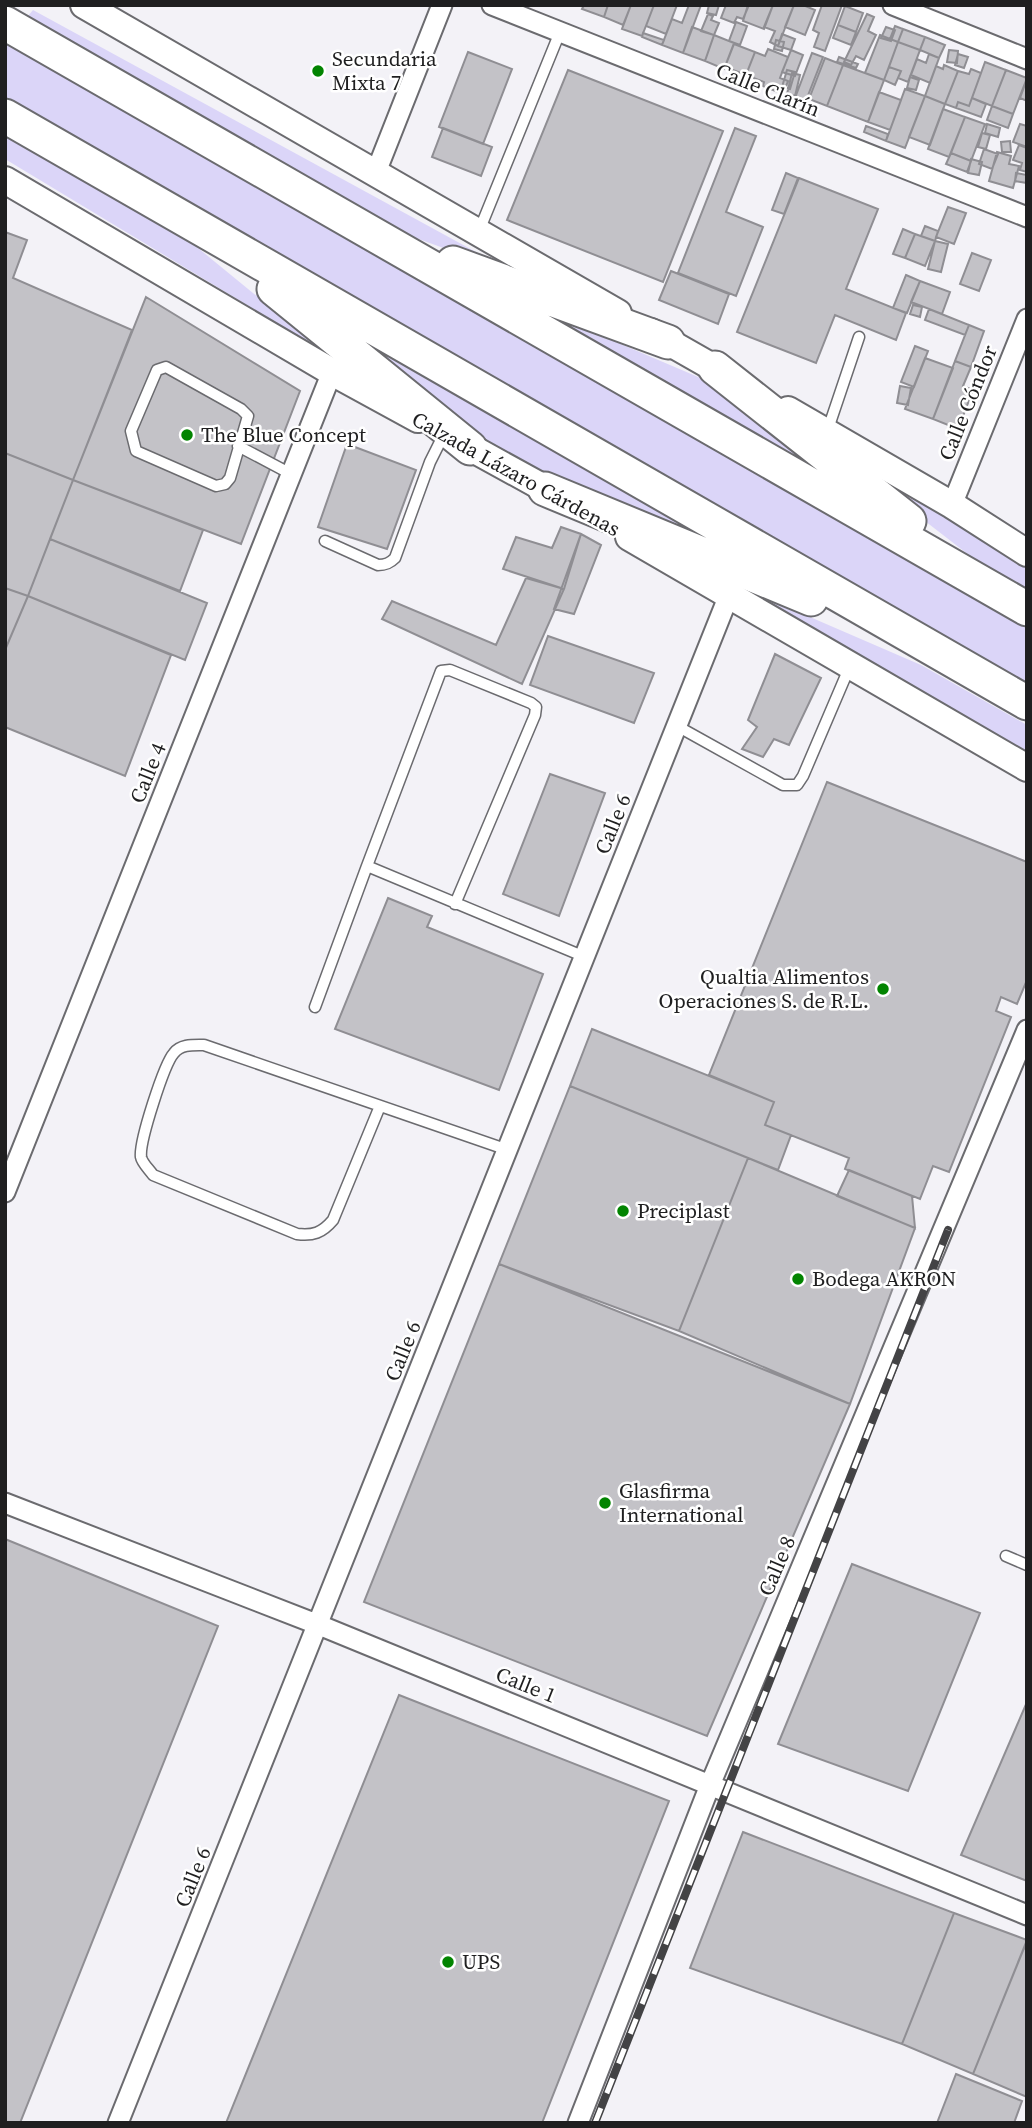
<svg xmlns="http://www.w3.org/2000/svg" width="1032" height="2128" viewBox="0 0 1032 2128" font-family="'Source Serif 4',serif">
<style>
.green{fill:#dbd5f8}
.building{fill:#c3c2c7;stroke:#8f8e93;stroke-width:2}
.lines{fill:none;stroke-linecap:round;stroke-linejoin:round}
.lane-casing{stroke:#6b6b6f;stroke-width:13}
.street-casing{stroke:#6b6b6f;stroke-width:23}
.secondary-casing{stroke:#6b6b6f;stroke-width:30}
.highway-casing{stroke:#6b6b6f;stroke-width:37}
.lane{stroke:#fff;stroke-width:10}
.street{stroke:#fff;stroke-width:19}
.secondary{stroke:#fff;stroke-width:26}
.highway{stroke:#fff;stroke-width:33}
.rail-casing{stroke:#434345;stroke-width:8}
.rail{stroke:#fff;stroke-width:5;stroke-dasharray:16;stroke-linecap:butt}
.poi-dot{fill:#028401;stroke:#fff;stroke-width:2.5}
.labels{text-anchor:middle;stroke-width:5;stroke-linejoin:round;paint-order:stroke}
.poi-label{font-size:21px;fill:#1f1f20;stroke:#fff;text-anchor:start}
.street-label{font-size:21px;fill:#1f1f20;stroke:#fff}
</style>
<rect width="100%" height="100%" fill="#f3f2f7"/>
<!-- green -->
<path class="green" d="M33,10l487,266 -145,-53 -352,-201z
M5,41l1022,588v57l-1022,-588z
M5,137l182,102 138,113 -320,-193z
M482,285l242,103 177,141z
M320,309l448,267 -224,-99 -61,-32z
M841,456l186,110v34z
M734,584l187,81 106,60v30z"/>
<!-- building -->
<path class="building" d="M584,5h24l-4,12 -22,-8z
M608,5h23l-8,20 -19,-8z
M631,5h23l-12,31 -20,-7z
M654,5h23l-11,29 -20,-8z
M689,5h12l-18,48 -21,-8 10,-26 10,4z
M709,5h10l-3,10 -9,-2z
M726,5h23l-6,14 -6,-2 -3,6 -13,-5z
M748,5h25l-9,24 -21,-8z
M773,5h21l-16,41 -8,-4 5,-11 -11,-4z
M794,5h9l12,5 -10,25 -20,-8z
M822,5h20l-17,46 -11,-4 5,-14 -6,-3z
M845,6l18,7 -7,19 -18,-7z
M708,14l5,2 -2,4 8,3 -5,12 -13,-4z
M867,14l7,3 -6,14 8,4 -12,25 -8,-4 -5,9 -7,-3z
M736,22l11,4 -7,19 -11,-4z
M838,25l18,7 -5,13 -18,-7z
M895,26l8,3 -5,13 -8,-3z
M692,27l22,8 -9,26 -22,-8z
M886,27l9,3 -4,11 -10,-3z
M903,29l22,8 -5,13 -22,-8z
M643,33l21,7 -2,5 -20,-8z
M782,34l13,5 -4,11 -13,-4z
M714,35l20,8 -10,26 -19,-8z
M880,35l18,7 -14,38 -19,-7z
M925,37l20,8 -6,13 -19,-8z
M776,40l8,2 -2,9 -8,-2z
M898,42l22,8 -12,32 -10,-4 3,-7 -12,-4z
M734,44l21,8 -9,23 -21,-8z
M768,49l20,8 -8,21 8,3 -5,13 -20,-8 1,-4 -18,-7 9,-23 10,4z
M791,50l12,5 -8,21 -13,-4z
M949,50l9,1 -1,12 -10,-1z
M468,52l44,17 -29,75 -44,-17z
M812,53l11,4 -18,46 -10,-5z
M929,54l10,4 -9,25 -19,-8 6,-16 9,4z
M958,54l10,3 -4,11 -9,-3z
M839,57l19,7 -2,4 -19,-6z
M825,58l18,7 -16,41 -18,-7z
M985,62l21,8 -14,36 -20,-8z
M843,65l41,15 -16,42 -41,-16z
M944,65l14,6 -13,33 -20,-8 11,-30 7,3z
M889,67l12,4 -6,14 -11,-5z
M971,69l10,4 -12,33 -11,-4 -2,6 -11,-4 13,-33 11,3z
M568,70l155,61 -60,151 -156,-62z
M787,70l8,2 -5,17 -8,-2z
M1006,70l21,8 -14,36 -21,-8z
M792,73l8,2 -5,21 -8,-2z
M910,77l9,3 -3,10 -9,-2z
M1027,79v22l-7,-3z
M905,89l20,7 -20,52 -19,-7z
M879,92l22,8 -11,30 -22,-8z
M925,96l20,8 -15,41 -21,-8z
M972,98l14,6 -5,13 -25,-9 2,-6 11,4z
M992,106l21,8 -5,14 -21,-8z
M943,109l22,8 -16,40 -21,-8z
M965,117l20,7 -14,37 -20,-8z
M987,124l13,4 -2,9 -13,-4z
M1020,124l7,2v21l-14,-5z
M866,126l22,8 -2,7 -22,-9z
M443,128l49,19 -11,29 -49,-19z
M735,128l21,8 -30,76 37,15 -27,69 -58,-23z
M982,133l8,2 -4,14 -8,-2z
M1010,141l1,11h-9l-1,-10z
M1019,145l8,3v24l-7,-2 2,-7 -9,-3z
M984,149l14,5 -6,15 -13,-5z
M997,152l14,4 -2,8 10,2 -6,22 -24,-7z
M951,153l20,8 -4,11 -21,-8z
M971,159l11,3 -3,13 -11,-2z
M786,173l12,5 -14,36 -12,-4z
M1016,173l11,2v8l-12,-2z
M799,178l79,31 -32,80 60,24 -10,27 -61,-25 -19,48 -79,-31z
M948,207l18,6 -12,31 -18,-7z
M925,226l13,5 -3,10 -14,-5z
M903,229l12,5 -10,24 -12,-4z
M5,232l22,8 -14,38 119,52 -59,150 -68,-27z
M915,234l20,7 -10,25 -20,-8z
M935,241l13,3 -7,28 -13,-3z
M972,253l19,7 -12,31 -19,-7z
M671,271l58,23 -11,30 -59,-24z
M906,275l14,6 -13,32 -14,-5z
M920,281l30,11 -8,22 -31,-12z
M146,297l154,94 -59,153 -168,-64z
M913,305l9,2 -2,10 -10,-3z
M929,309l40,16 -4,10 -40,-15z
M969,325l15,6 -13,36 -16,-6z
M915,346l13,5 -14,36 -13,-5z
M925,358l28,10 -20,51 -28,-10z
M955,361l16,6 -8,19 10,4 -15,39 -25,-10z
M900,386l11,2 -3,17 -11,-2z
M347,444l69,26 -29,79 -69,-22z
M5,453l68,27 -45,116 -23,-8z
M73,480l130,50 -23,61 -130,-52z
M561,527l20,7 -17,55 -61,-20 13,-32 36,11z
M581,534l20,11 -27,69 -20,-5z
M50,539l157,64 -22,57 -157,-64z
M526,578l38,11 -42,95 -140,-65 10,-18 104,44z
M5,588l23,8 -23,54z
M28,596l143,59 -46,121 -120,-49v-77z
M548,636l106,37 -20,50 -104,-38z
M775,654l46,24 -32,67 -15,-6 -11,18 -21,-8 15,-22 -9,-7z
M550,774l55,19 -46,123 -56,-22z
M827,782l200,80v118l-10,24 -16,-7 -5,14 15,6 -62,155 -16,-6 -13,33 -75,-30 4,-11 -84,-33 9,-23 -65,-27z
M388,898l44,18 -5,11 116,47 -44,116 -164,-61z
M592,1029l182,73 -9,23 26,10 -13,35 -208,-84z
M570,1086l178,72 -69,173 -180,-67z
M748,1158l167,70 -65,176 -171,-73z
M849,1170l63,26 3,32 -78,-32z
M499,1264l351,140 -143,332 -343,-134z
M5,1539l213,87 -198,497h-15z
M852,1564l128,49 -72,178 -130,-47z
M399,1695l270,106 -127,322h-316z
M1027,1702v179l-66,-26z
M743,1832l211,81 -52,131 -212,-76z
M954,1913l73,27 -54,134 -71,-30z
M1024,1948l3,2v147l-54,-23z
M956,2074l66,27 -8,22h-77z"/>
<g class="lines">
<defs>
<path id="lane" d="M479,231l81,-199
M166,367l75,42 7,7 -18,62 -5,6 -9,2 -80,-35 -5,-20 26,-61z
M828,429l31,-92
M238,446l53,28
M325,541l53,24c8,0 12,-2 17,-7l35,-96 14,-28
M677,726l106,59h14l6,-9 47,-110
M367,866l74,-195 9,-1 81,33 5,4 -1,8 -80,189
M315,1007l52,-141 218,91
M380,1106l-47,114c-11,13 -20,16 -36,14l-144,-59c-4,-6 -11,-12 -12,-18 -2,-15 23,-93 33,-104 7,-9 19,-8 30,-8l304,105
M1006,1556l21,9"/>
<path id="street" d="M492,5l535,212
M893,5l134,54
M376,172l66,-167
M952,505l75,-186
M5,1192l327,-820
M5,1503l314,122 708,290
M118,2123l611,-1528
M578,2123l132,-338 317,-755"/>
<path id="secondary" d="M84,5l534,308
M5,180l327,192 86,47
M651,332l79,45
M788,410l164,95 75,48
M455,439l107,59
M629,537l398,231"/>
<path id="highway" d="M5,23l1022,586
M5,116l1022,587
M453,263l215,79
M274,289l196,159
M715,368l194,153
M545,489l266,110"/>
</defs>
<!-- lane casing -->
<use href="#lane" class="lane-casing"/>
<!-- street casing -->
<use href="#street" class="street-casing"/>
<!-- secondary casing -->
<use href="#secondary" class="secondary-casing"/>
<!-- highway casing -->
<use href="#highway" class="highway-casing"/>
<!-- lane -->
<use href="#lane" class="lane"/>
<!-- street -->
<use href="#street" class="street"/>
<!-- secondary -->
<use href="#secondary" class="secondary"/>
<!-- highway -->
<use href="#highway" class="highway"/>
<defs>
<path id="rail" d="M595,2123l353,-893"/>
</defs>
<!-- rail casing -->
<use href="#rail" class="rail-casing"/>
<!-- rail -->
<use href="#rail" class="rail"/>
</g>
<!-- markers -->
<g class="poi-dot">
<circle cx="318" cy="71" r="7"/>
<circle cx="187" cy="435" r="7"/>
<circle cx="883" cy="989" r="7"/>
<circle cx="623" cy="1211" r="7"/>
<circle cx="798" cy="1279" r="7"/>
<circle cx="605" cy="1503" r="7"/>
<circle cx="448" cy="1962" r="7"/>
</g>
<g class="labels">
<!-- poi labels -->
<g class="poi-label">
<text x="332" y="66">Secundaria<tspan x="332" dy="24">Mixta 7</tspan></text>
<text x="201" y="442">The Blue Concept</text>
<text x="869" y="984" text-anchor="end">Qualtia Alimentos<tspan x="869" dy="24">Operaciones S. de R.L.</tspan></text>
<text x="637" y="1218">Preciplast</text>
<text x="812" y="1286">Bodega AKRON</text>
<text x="619" y="1498">Glasfirma<tspan x="619" dy="24">International</tspan></text>
<text x="462" y="1969">UPS</text>
</g>
<!-- street labels -->
<g class="street-label">
<text transform="translate(768 90) rotate(22)" y="7">Calle Clarín</text>
<text transform="translate(968 403) rotate(-68)" y="7">Calle Cóndor</text>
<text transform="translate(516 474) rotate(29)" y="7">Calzada Lázaro Cárdenas</text>
<text transform="translate(148 773) rotate(-68)" y="7">Calle 4</text>
<text transform="translate(613 824) rotate(-68)" y="7">Calle 6</text>
<text transform="translate(403 1351) rotate(-68)" y="7">Calle 6</text>
<text transform="translate(777 1566) rotate(-67)" y="7">Calle 8</text>
<text transform="translate(526 1685) rotate(22)" y="7">Calle 1</text>
<text transform="translate(193 1877) rotate(-68)" y="7">Calle 6</text>
</g>
</g>
<!-- border -->
<rect width="1032" height="2128" fill="none" stroke="#1f1f20" stroke-width="14"/>
</svg>
